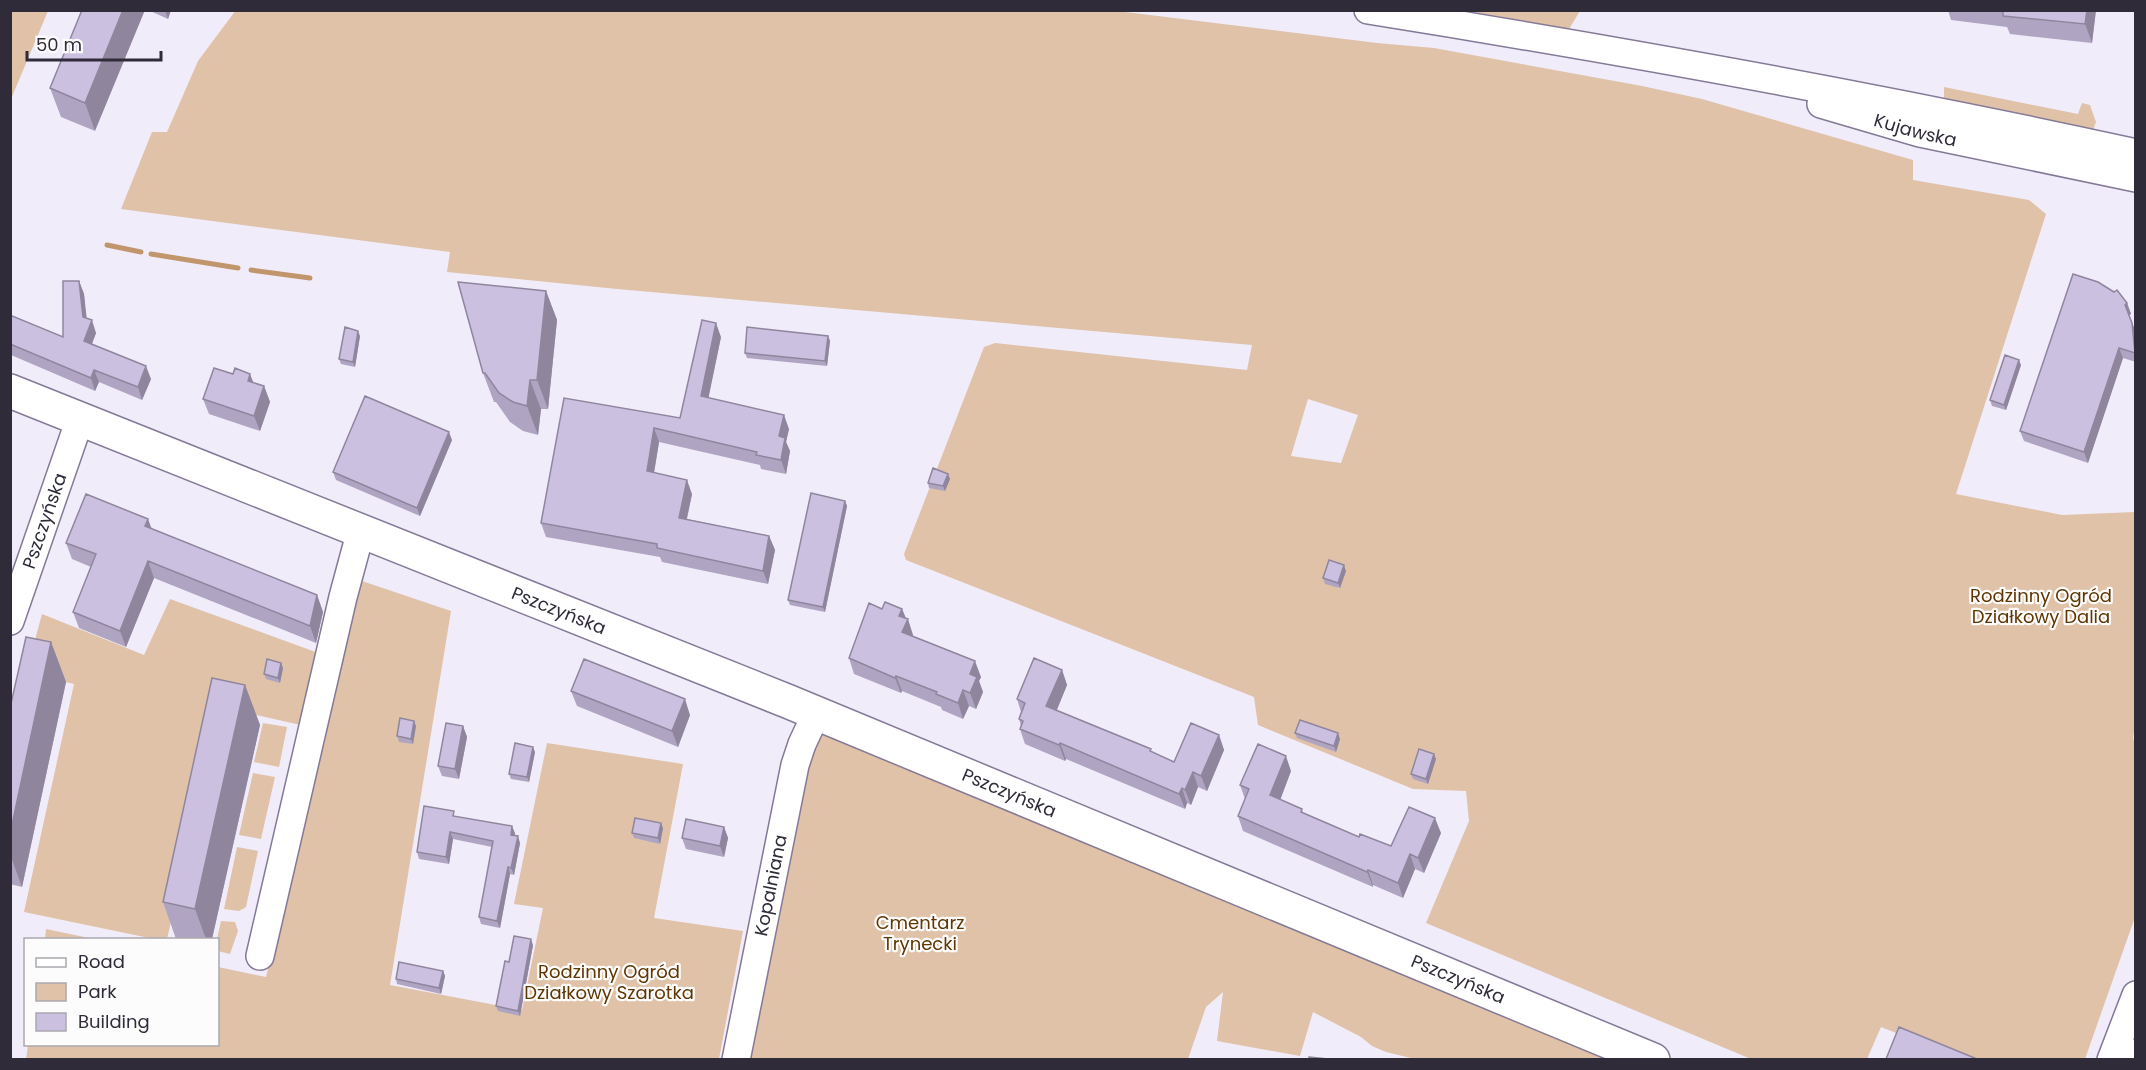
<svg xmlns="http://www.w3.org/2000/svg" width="2146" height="1070" viewBox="0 0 2146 1070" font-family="Poppins,sans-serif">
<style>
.green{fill:#dfc2a8;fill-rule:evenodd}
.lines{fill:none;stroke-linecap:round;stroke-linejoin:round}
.stream{stroke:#c1966d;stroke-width:5}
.minor-casing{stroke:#847997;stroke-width:30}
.major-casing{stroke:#847997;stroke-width:36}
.minor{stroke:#fff;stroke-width:27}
.major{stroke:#fff;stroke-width:33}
.wall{fill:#afa5c2}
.shaded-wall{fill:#8f869e}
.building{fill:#ccc0e1;stroke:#8f869e;stroke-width:1.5}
.labels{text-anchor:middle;stroke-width:4.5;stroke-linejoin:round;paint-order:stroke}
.street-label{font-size:18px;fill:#302b38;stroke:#fcfcfc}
.park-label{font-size:18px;fill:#5f3500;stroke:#fcfcfc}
</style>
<rect width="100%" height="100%" fill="#f1ecfa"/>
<!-- green -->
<path class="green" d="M236,10l881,1 260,32 57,5 208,38 60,13 211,61v20l116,20 17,14 -90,280 106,21 73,-3 1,206 -3,20 3,8 -1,171 -50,142h-123l-81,-32 -14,32h-116l-325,-136 43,-102 -3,-30 -53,-2 -155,-64 -4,-28 -348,-137 -2,-6 80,-207 11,-4 252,27 5,-25 -635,-56 -170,-17 3,-20 -329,-43 31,-77h15l31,-71zM1308,399l50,16 -17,48 -50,-7z
M10,11h38l-37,88h-1z
M1468,11h112l-11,18z
M1944,87l134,27 4,-11 8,2 6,17 -3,8 -4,1 -145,-31z
M362,581l89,30 -61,374 132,25 21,-102 -29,-4 33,-161 136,21 -29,154 89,13 -24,128 -693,1 2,-15 190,-1v-77l48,10z
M170,599l151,55 -16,72 -85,-19 -53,232h-13l-130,-27 50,-228 -48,-11 16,-59 102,41z
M263,723l24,4 -8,40 -25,-5z
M817,725l836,334h-238l-29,-7 -14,-6 -11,-9 -48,-25 -13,44 -83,-15 6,-49 -17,15 -18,52 -442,1z
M253,773l22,4 -14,62 -22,-4z
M237,847l21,4 -12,56 -7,4 -15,-2z
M221,921l14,1 3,9 -8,23 -12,-3 -1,-12z
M46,929l48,10h-49z"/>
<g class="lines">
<!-- stream -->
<path class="stream" d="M107,245l34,7
M151,254l87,14
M251,270l59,8"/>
<defs>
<g id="minor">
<path d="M1368,10c257,41 513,87 768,143"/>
<path id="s1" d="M1821,104l99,29 216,45"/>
<path id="s2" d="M10,621l70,-202"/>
<path d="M260,956l83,-359 17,-63"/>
<path id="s3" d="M736,1060l59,-295 7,-21 14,-30"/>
<path d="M2111,1060l25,-65"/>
<path d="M2133,1060l3,-7"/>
</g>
<g id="major">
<path id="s4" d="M10,391c259,105 518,208 777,310l866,359"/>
</g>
</defs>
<!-- minor casing -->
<use href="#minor" class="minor-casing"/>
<!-- major casing -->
<use href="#major" class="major-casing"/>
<!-- minor -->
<use href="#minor" class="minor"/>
<!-- major -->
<use href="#major" class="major"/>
</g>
<!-- wall -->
<path class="wall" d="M82,10l13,121 -34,-14 -11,-29z
M148,10h23l-3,9z
M1948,10h148l-4,33 -82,-9 -3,-7 -56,-7z
M79,281l5,13 2,24 10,15 -4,11 59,35 -9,21 -43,-18 -4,9 -84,-36 -1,-40 53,22z
M546,291l11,29 -9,89h-7l-3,26 -15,-4 -13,-9 -14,-20h-2l-11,-29z
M2127,303l4,11 -2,1 7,17v30l-13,-4 -35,105 -64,-22 -4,-10z
M360,336l-5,31 -14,-3 -2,-5z
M828,336l2,5 -3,25 -80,-8 -2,-5z
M721,337l-13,61 81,31 -3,13 4,9 -4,23 -25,-5 -1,-4 -101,-23 -5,31 38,21 -5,25 82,17 6,14 -7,34 -106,-22 -2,-5 -114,-20 -5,-14 23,-125 116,20z
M2021,365l-15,45 -14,-4 -2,-6z
M254,383l10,3 6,16 -10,29 -51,-17 -6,-15z
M452,440l-32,76 -84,-36 -3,-8z
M948,474l2,5 -5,12 -16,-3 -1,-5z
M845,501l2,5 -22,106 -35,-7 -2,-5z
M152,529l165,66 6,17 -7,31 -162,-65 -28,69 -47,-19 -6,-16 18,-45 -19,-8 -6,-16z
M1346,571l-6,17 -15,-4 -2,-6z
M902,609l11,26 -1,1 69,41 -2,4 4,11 -7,17 -7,-3 -6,13 -21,-9 -1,-3 -39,-16 -1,2 -47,-19 -5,-16z
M51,642l15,40 -44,205 -12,-3v-176z
M283,668l-3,15 -14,-4 -2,-5z
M1062,670l5,15 -10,25 117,52 45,-27 5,15 -17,41 -9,-4 -7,18 -4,-2 -2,6 -119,-50 -1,2 -40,-17 -5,-15 1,-3 -2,-7 2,-7 -4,-13z
M245,685l15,40 -48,214h-36l-13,-37z
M571,691l119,24 -12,32 -101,-41z
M416,726l-3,18 -14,-2 -2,-6z
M463,726l4,11 -8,42 -17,-3 -4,-10z
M1295,733l45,6 -4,13 -39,-14z
M535,752l-6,30 -18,-3 -2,-5z
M1436,759l-8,25 -15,-5 -2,-5z
M1291,771l-11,29 22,9 1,4 56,24 32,9 50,-13 -17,40 -9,-4 -12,29 -30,-13v2l-130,-56 -5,-15 7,-17 -5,-14z
M456,817l59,16 -1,2 6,8 -6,32 -4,-1 -10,54 -19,-4 -2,-7 13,-70 -39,-8 -4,25 -30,-5 -2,-7z
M724,827l4,11 -4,19 -38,-8 -4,-11z
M663,828l-3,16 -26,-6 -2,-5z
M533,945l-13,71 -22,-5 -2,-5 13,-44z
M443,971l2,5 -4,18 -44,-10 -1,-5z"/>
<!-- shaded-wall -->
<path class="shaded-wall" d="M123,10h22l-50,121 -10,-28z
M165,10h6l-3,9z
M2087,10h9l-4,33 -7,-19z
M79,281l5,13 4,36 -5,-13z
M546,291l11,29 -9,89 -11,-29z
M2127,303l4,11 -2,1 -4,-10z
M92,320l4,13 -8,21 -4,-13z
M716,323l5,14 -15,73 -5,-14z
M2132,323l4,9v24l-1,-3z
M358,331l2,5 -5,31 -2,-5z
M828,336l2,5 -3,25 -2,-5z
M2119,348l4,10 -35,105 -4,-11z
M2019,360l2,5 -15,45 -2,-5z
M146,366l5,13 -9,21 -4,-13z
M94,370l5,12 -4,9 -4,-13z
M250,374l6,15 -8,-8z
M530,380l11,29 -3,26 -11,-29z
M264,386l6,16 -10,29 -6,-15z
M784,415l5,14 -3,13 4,9 -4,23 -5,-14 -2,-24z
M654,428l5,14 -7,43 -5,-14z
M449,432l3,8 -32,76 -3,-8z
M948,474l2,5 -5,12 -2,-5z
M687,480l5,14 -8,37 -5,-13z
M845,501l2,5 -22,106 -2,-5z
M148,519l6,16 -9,-9z
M769,536l6,14 -7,34 -5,-13z
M148,561l6,17 -28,69 -6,-16z
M1344,565l2,6 -6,17 -2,-5z
M317,595l6,17 -7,31 -6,-17z
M902,609l5,12 1,-2 5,16 -5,12 -6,-15 -3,-16z
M51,642l15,40 -44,205 -12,-33v-20z
M975,661l6,16 -2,4 4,11 -7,17 -6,-16v-19z
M281,663l2,5 -3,15 -2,-5z
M1062,670l5,15 -15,36 -6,-15z
M896,676l6,15 -1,2 -6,-15z
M245,685l15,40 -48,214h-6l-11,-30z
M963,690l6,16 -6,13 -5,-16z
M685,699l5,16 -12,32 -6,-16z
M414,721l2,5 -3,18 -2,-5z
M463,726l4,11 -8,42 -4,-10z
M1338,733l2,6 -4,13 -2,-6z
M1219,735l5,15 -17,41 -6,-15z
M1060,743l6,16 -1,2 -6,-16z
M533,747l2,5 -6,30 -2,-5z
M1434,754l2,5 -8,25 -2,-5z
M1286,756l5,15 -15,40 -6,-16z
M1193,772l5,15 -7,18 -6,-15z
M1182,788l5,15 -2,6 -6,-15z
M1435,818l6,15 -17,40 -6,-15z
M661,823l2,5 -3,16 -2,-6z
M512,826l3,7 -2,9 -2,-7z
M724,827l4,11 -4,19 -4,-11z
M450,832l3,7 -4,25 -3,-7z
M518,836l2,7 -6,32 -3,-7z
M1410,854l5,15 -12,29 -5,-15z
M508,867l2,7 -10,54 -3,-7z
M1368,870l5,15v2l-6,-15z
M531,939l2,6 -13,71 -2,-5z
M443,971l2,5 -4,18 -2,-6z"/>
<!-- building -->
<path class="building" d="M82,10h41l-38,93 -35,-15z
M2003,10h84l-2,14 -82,-8z
M2073,274l25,8 16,10 3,-2 10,13 -2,2 7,18 3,30 -16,-5 -35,104 -64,-21z
M63,281h16l4,36 9,3 -8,21 62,25 -8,21 -44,-17 -3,8 -81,-34v-29l53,22z
M458,282l88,9 -9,89h-7l-3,26 -14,-4 -14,-9 -14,-20h-2z
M702,320l14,3 -15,73 83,19 -5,21 6,2 -4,22 -25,-5 1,-3 -103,-24 -7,43 40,9 -8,38 90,18 -6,35 -106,-23v-4l-116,-21 23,-125 116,20z
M345,327l13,4 -5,31 -14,-3z
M747,327l81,9 -3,25 -80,-8z
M2005,355l14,5 -15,45 -14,-5z
M214,368l19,6 2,-6 15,6 -2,7 16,5 -10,30 -51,-17z
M365,396l84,36 -32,76 -84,-36z
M933,468l15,6 -5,12 -15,-3z
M811,493l34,8 -22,106 -35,-7z
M86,494l62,25 -3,7 172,69 -7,31 -162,-65 -28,70 -47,-19 23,-58 -30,-11z
M1329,560l15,5 -6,18 -15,-5z
M885,602l17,7 -3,7 9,3 -6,13 73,29 -5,13 7,3 -7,16 -7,-3 -5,13 -22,-9 1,-2 -41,-16 -1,2 -46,-20 20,-55 13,6z
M26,637l25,5 -41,192v-126z
M1034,658l28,12 -16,36 105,43 -1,2 24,11 17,-39 28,12 -18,41 -8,-4 -8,18 -3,-2 -3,6 -119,-51 -1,2 -39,-16 3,-8 -4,-2 6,-16 -8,-4z
M267,659l14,4 -3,15 -14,-4z
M584,659l101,40 -13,32 -101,-40z
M212,678l33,7 -50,224 -32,-7z
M400,718l14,3 -3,18 -14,-3z
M1300,720l38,13 -4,13 -39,-13z
M446,723l17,3 -8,43 -17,-3z
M515,743l18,4 -6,30 -18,-3z
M1258,744l28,12 -16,39 32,14 -1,3 58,25 1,-3 31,12 18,-39 26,11 -17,40 -8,-4 -12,29 -30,-13 -1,2 -129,-56 11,-27 -9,-4z
M1419,749l15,5 -8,25 -15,-5z
M424,806l30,5 -1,5 59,10 -1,9 7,1 -7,32 -3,-1 -11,54 -18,-4 14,-76 -43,-9 -4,25 -29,-5z
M635,818l26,5 -3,15 -26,-5z
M686,819l38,8 -4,19 -38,-8z
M514,936l17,3 -13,72 -22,-5 9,-45 4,1z
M399,962l44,9 -4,17 -43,-9z
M1899,1027l78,32h-91z
M1309,1057l19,2h-19z"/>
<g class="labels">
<!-- street labels -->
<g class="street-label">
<text dy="6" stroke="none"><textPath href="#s1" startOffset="98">Kujawska</textPath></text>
<text dy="6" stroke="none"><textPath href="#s2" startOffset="106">Pszczyńska</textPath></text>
<text dy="6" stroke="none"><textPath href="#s4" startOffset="591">Pszczyńska</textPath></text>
<text dy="6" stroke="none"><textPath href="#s4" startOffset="1077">Pszczyńska</textPath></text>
<text dy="6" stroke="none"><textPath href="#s3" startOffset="178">Kopalniana</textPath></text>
<text dy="6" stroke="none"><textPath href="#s4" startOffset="1563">Pszczyńska</textPath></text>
</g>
<!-- park labels -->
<g class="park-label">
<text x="2041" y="602">Rodzinny Ogród<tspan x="2041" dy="21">Działkowy Dalia</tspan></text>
<text x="920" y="929">Cmentarz<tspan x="920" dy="21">Trynecki</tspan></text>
<text x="609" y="978">Rodzinny Ogród<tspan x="609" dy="21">Działkowy Szarotka</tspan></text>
</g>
</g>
<!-- border -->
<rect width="2146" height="1070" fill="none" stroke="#302b38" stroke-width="24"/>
<!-- legend -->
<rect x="24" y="938" width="195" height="108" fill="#fcfcfc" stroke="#aaa8ae" stroke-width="1.5"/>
<rect x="36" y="958" width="30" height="9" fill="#ffffff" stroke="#aaa8ae" stroke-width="1.5"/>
<text x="78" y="968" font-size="18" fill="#302b38">Road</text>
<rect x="36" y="983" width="30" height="18" fill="#dfc2a8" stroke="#aaa8ae" stroke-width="1.5"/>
<text x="78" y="998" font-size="18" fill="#302b38">Park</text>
<rect x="36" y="1013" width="30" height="18" fill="#ccc0e1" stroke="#aaa8ae" stroke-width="1.5"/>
<text x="78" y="1028" font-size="18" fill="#302b38">Building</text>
<!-- scale -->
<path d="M27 51v9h134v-9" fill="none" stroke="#302b38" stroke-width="3"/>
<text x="36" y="51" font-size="18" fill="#302b38" stroke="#fcfcfc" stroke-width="4.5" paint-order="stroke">50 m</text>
</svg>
